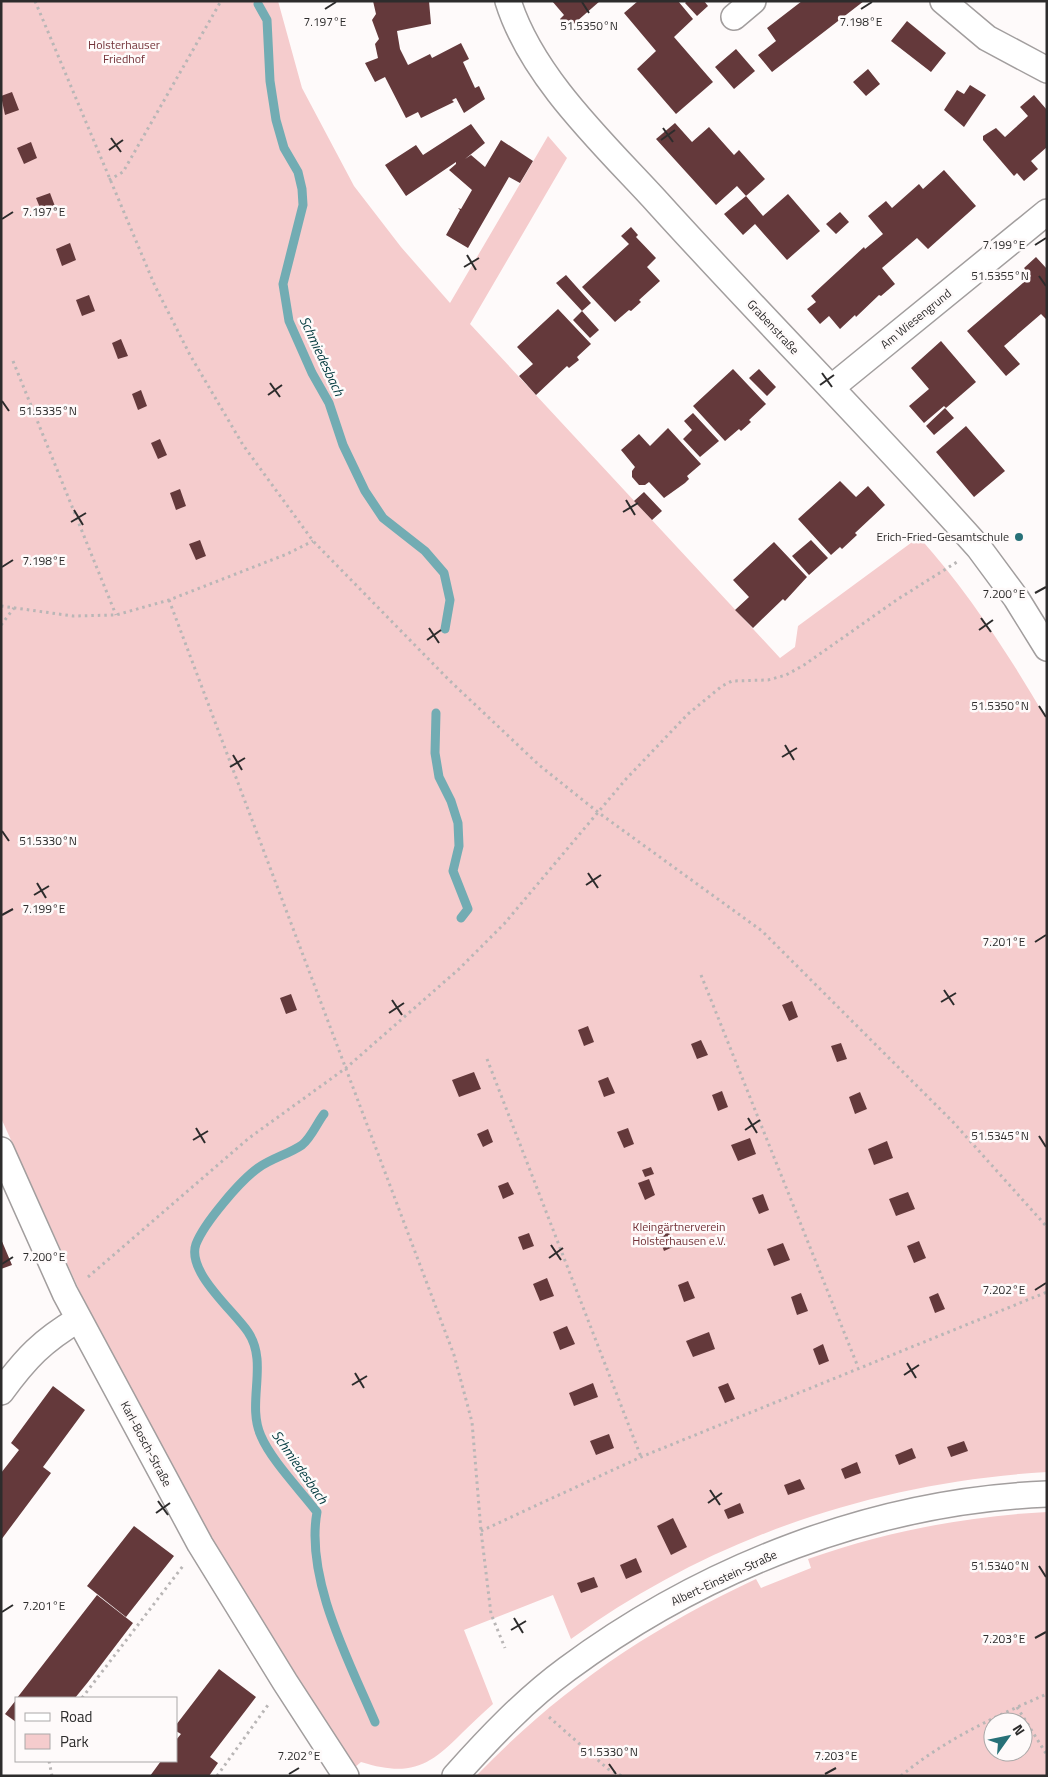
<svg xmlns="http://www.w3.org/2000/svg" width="1048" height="1777" viewBox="0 0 1048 1777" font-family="'Titillium Web',sans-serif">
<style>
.green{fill:#f5cccd;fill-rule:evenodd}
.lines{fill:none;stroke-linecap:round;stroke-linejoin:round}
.stream{stroke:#72acb3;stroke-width:9}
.building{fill:#64393b}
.minor-casing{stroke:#a29e9e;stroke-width:28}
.path{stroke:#b9b6b6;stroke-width:3;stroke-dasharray:2.5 4;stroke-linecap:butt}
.minor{stroke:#fff;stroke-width:25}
.ticks{fill:none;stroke:#2d2c2c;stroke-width:2}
.poi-dot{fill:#277178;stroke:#fefafa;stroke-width:2}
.labels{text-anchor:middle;stroke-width:5;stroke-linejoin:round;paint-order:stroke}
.park-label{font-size:12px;fill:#733238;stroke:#fefafa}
.street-label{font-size:12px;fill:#2d2c2c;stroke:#fefafa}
.poi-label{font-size:12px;fill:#2d2c2c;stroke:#fefafa;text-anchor:end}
.water-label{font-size:14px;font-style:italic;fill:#00383d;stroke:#fefafa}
.ticks-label{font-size:12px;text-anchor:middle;fill:#2d2c2c;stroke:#fefafa;stroke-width:5;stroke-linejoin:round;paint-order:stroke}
</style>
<rect width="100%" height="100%" fill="#fefafa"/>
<!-- green -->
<path class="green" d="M1,1h277l24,87 52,98 47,61 49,56 98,-167 19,22 -97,166 310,334 15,-11 3,-21 121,-89c50,56 90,118 128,183v752c-172,10 -336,66 -476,167l-18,-44 -89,35 29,74c-11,10 -21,19 -31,29 -33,34 -53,44 -101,29l-7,6 -121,-190 -38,-69 -105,-195 -89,-196z
M1047,1512v264h-571c84,-87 171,-146 280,-197l5,9 50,-20 -3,-9c77,-27 157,-43 239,-47zM993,1722h30v30h-30z"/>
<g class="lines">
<!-- stream -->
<path class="stream" d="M258,4l9,16 3,61 6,39 8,28 14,24 4,17 1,16 -20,79 6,37 23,52 17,30 14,42 22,46 18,27 42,33 19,22 6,27 -5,29
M436,713l-1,40 4,24 12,24 7,22 1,23 -6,25 15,38 -7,9
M324,1114c-7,9 -13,24 -22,31 -13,9 -30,13 -44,23 -18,13 -54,55 -62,76 -10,28 38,67 52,88 21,31 -2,71 13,104 10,24 40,55 56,76 -12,67 32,149 58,210"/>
</g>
<!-- building -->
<path class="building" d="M373,1h56l2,23 -34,7 3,18 8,16 22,-11 2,4 29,-15 8,16 -6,3 12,26 4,-2 6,13 -21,14 -8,-15 -4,2 2,2 -33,16 -3,-6 -12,6 -21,-41 -10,5 -10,-19 13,-5 -3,-14 4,-5 -7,-19 4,-6z
M552,1h48l-32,28 -8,-10 4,-4z
M638,1h40l15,18 -19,18 39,45 -37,32 -39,-45 19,-18 -32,-38z
M687,1h17l4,5 -11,10 -12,-13z
M802,1h62l-92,71 -14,-17 18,-14 -9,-13z
M907,21l39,32 -15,19 -40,-31z
M736,49l19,22 -21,18 -19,-22z
M868,69l12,15 -14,12 -13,-14z
M970,85l16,10 -22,32 -20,-17 13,-20 7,4z
M12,92l7,18 -14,5 -4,-19z
M1034,95l13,15v37l-16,14 7,8 -14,12 -7,-8 -3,3 -31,-36v-4l13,-8 9,9 23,-21 -8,-9z
M675,123l17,19 17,-15 25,28 5,-5 26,29 -19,17 -9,-10 -21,19 -60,-66z
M471,124l14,19 -20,16 6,-4 14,12 16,-27 32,21 -13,22 -11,-6 -41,71 -22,-13 14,-25 -2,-2 3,1 11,-19 -23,-20 7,-6v-2l-50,34 -21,-31 31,-20 7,10z
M31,142l6,16 -13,6 -7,-16z
M944,170l32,36 -48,43 -11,-11 -35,30 13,16 -14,12 -2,-1 -23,22 -1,-2 -15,14 -11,-13 -9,8 -13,-15 9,-7 -5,-6 53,-49 1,2 18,-15 -15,-18 18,-15 6,7 27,-24 4,5z
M50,193l6,16 -13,6 -7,-17z
M788,194l32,37 -33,29 -32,-36 -12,11 -19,-21 22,-18 17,20z
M840,212l9,10 -13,12 -10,-10z
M631,227l7,8 -2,2 20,21 -9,9 13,14 -21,19 2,2 -10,9 -2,-1 -14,12 -33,-35 47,-43 -8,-8z
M70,243l6,17 -14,6 -6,-17z
M1036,257l11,12v51l-6,-6 -37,32 16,18 -14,12 -39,-45 64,-55 -7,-8z
M566,275l25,28 -9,8 -26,-28z
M89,295l6,16 -13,5 -6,-16z
M558,309l33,35 -14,13 2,3 -10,8 -2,-2 -31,29 -17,-19 14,-12 -16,-17z
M582,311l17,19 -9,8 -17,-18z
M121,339l7,17 -10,3 -6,-16z
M941,341l35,41 -30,26 -2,-2 -20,17 -15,-17 20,-17 -18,-21z
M733,369l33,35 -17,16 2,2 -10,9 -2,-2 -14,12 -32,-35z
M759,369l17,18 -9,9 -18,-18z
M141,390l6,16 -9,4 -6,-16z
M945,408l9,10 -20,17 -8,-9z
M693,413l26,28 -19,16 -17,-18 9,-9 -8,-9z
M966,426l39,45 -31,26 -38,-45z
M668,428l33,36 -14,12 2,3 -4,4 -21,15 -15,-16 -4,3h-6l-7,-8v-6l3,-4 -14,-17 18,-16 11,12z
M160,439l7,16 -9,4 -7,-16z
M840,481l16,16 12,-11 17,19 -30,28 2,2 -15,14 -2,-2 -9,8 -33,-36z
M180,489l6,17 -10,4 -6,-17z
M644,492l18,19 -10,9 -18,-19z
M200,540l6,16 -10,4 -7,-16z
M811,540l17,18 -19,17 -17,-19z
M774,542l33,35 -22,24 -2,-2 -30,29 -18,-18 14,-13 -16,-17z
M291,994l6,16 -11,4 -6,-16z
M792,1001l6,16 -9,4 -7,-16z
M588,1026l6,16 -10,4 -6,-16z
M701,1040l7,15 -11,4 -6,-15z
M841,1043l6,16 -10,3 -6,-16z
M474,1072l7,17 -22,8 -7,-17z
M608,1077l7,16 -11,4 -6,-16z
M722,1091l6,16 -10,4 -6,-16z
M860,1092l7,17 -12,5 -6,-17z
M628,1128l6,16 -10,4 -7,-16z
M488,1129l5,13 -10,5 -6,-13z
M750,1138l6,16 -18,7 -7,-16z
M887,1141l6,17 -19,7 -6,-16z
M651,1167l3,7 -9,3 -3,-7z
M649,1179l6,16 -10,5 -7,-17z
M508,1182l6,12 -11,5 -5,-13z
M908,1192l7,17 -19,7 -7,-17z
M763,1194l6,16 -10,4 -7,-16z
M668,1230l7,16 -11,5 -6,-16z
M529,1233l5,13 -11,4 -5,-13z
M1,1239l11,26 -11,4z
M919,1241l7,17 -12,5 -7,-17z
M783,1243l7,17 -16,6 -7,-17z
M547,1278l7,18 -14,5 -7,-17z
M688,1281l7,17 -11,4 -6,-17z
M801,1293l7,18 -11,4 -6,-18z
M938,1293l7,16 -10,4 -6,-16z
M567,1326l8,18 -15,6 -7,-18z
M709,1332l6,17 -22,8 -7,-16z
M823,1344l6,17 -10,4 -6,-16z
M593,1383l5,14 -24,9 -5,-13z
M728,1383l7,16 -10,4 -7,-16z
M53,1386l32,24 -42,57 8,6 -50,67v-67l18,-23 -8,-7z
M609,1434l5,14 -18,7 -6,-14z
M964,1441l4,10 -17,6 -4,-10z
M912,1448l4,10 -17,7 -4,-10z
M857,1462l4,11 -16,6 -4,-10z
M800,1479l5,10 -17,6 -4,-10z
M740,1503l4,10 -16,6 -4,-9z
M673,1518l14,29 -16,8 -14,-29z
M134,1526l40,30 -48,61 -39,-31z
M636,1558l6,14 -16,7 -6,-14z
M594,1577l4,10 -17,6 -4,-10z
M97,1595l36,28 -45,59 -13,16h-58z
M219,1669l37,28 -46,60 8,6 -9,13h-59l11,-15h15v-21l5,-6 -5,-3v-6z
M16,1700v22l-11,-8z"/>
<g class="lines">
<defs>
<path id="minor" d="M508,1c24,77 97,144 150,202 105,116 217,228 321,345l37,50 31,50
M943,1l44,37 60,32
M734,17l19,-16
M831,388l216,-176
M1,1150l64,143 135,251 85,138 61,94
M1,1392c25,-34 41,-51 78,-73
M455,1776c34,-38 71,-77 112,-107 138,-102 307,-168 480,-175"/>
</defs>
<!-- minor casing -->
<use href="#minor" class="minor-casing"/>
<!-- path -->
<path class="path" d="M35,1l120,285 35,69 53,90 70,96 136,139 90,85 60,48 163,118 191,191 94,105
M109,180l14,-8 98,-171
M13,361l103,254
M169,600l285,755 18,67 9,109 10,83 14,34
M1,606l72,10 43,-1 53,-15 118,-46 26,-13
M1,625l13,-17
M701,975l157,392
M487,1059l154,398
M88,1277l161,-139 97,-70 113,-99 45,-45 122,-145 62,-65 34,-28 10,-5 36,-1 18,-5 18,-10 94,-66 59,-37
M481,1531l160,-74 406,-165
M82,1698l101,-132
M1017,1707l30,48
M549,1717l59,52 14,7
M49,1761l3,15
M217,1776l51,-71
M901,1776c41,-35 97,-61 146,-82"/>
<!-- minor -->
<use href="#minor" class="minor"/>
</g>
<!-- ticks -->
<path class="ticks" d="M582,2l7,11M325,9l11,-7M861,9l11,-7M663,128l10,14M111,138l10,14M661,140l14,-10M109,150l14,-10M2,219l11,-7M1035,245l11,-7M467,255l9,15M464,267l15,-9M1039,276l7,10M822,373l10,14M270,383l10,14M820,385l14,-10M268,395l14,-10M2,401l7,10M626,500l9,15M74,510l9,15M623,512l15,-9M71,522l15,-9M2,567l11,-7M1035,593l11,-6M981,618l10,14M429,628l10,15M979,630l14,-10M427,640l14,-10M1039,706l7,11M785,745l9,15M233,755l9,15M782,757l15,-9M230,767l15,-9M2,831l7,10M588,873l10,15M37,883l9,15M586,885l15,-10M34,895l15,-9M2,915l11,-6M1035,942l11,-7M944,990l10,15M392,1000l10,15M941,1002l15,-9M389,1013l15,-10M748,1118l9,15M196,1128l9,15M745,1130l15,-10M1039,1136l7,11M193,1140l15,-9M551,1245l10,15M549,1258l14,-10M2,1264l11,-7M1035,1290l11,-7M907,1363l9,15M355,1373l9,15M904,1375l15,-10M352,1385l15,-9M710,1490l10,15M158,1501l10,14M708,1503l14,-10M156,1513l14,-10M1039,1566l7,11M2,1612l11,-7M514,1618l9,15M511,1630l15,-9M1035,1638l11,-6M609,1764l7,10M289,1774l10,-6M825,1774l11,-6"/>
<!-- markers -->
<circle class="poi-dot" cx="1019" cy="537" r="5"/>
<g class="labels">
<!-- park labels -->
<g class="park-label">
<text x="124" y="49">Holsterhauser<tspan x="124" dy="14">Friedhof</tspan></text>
<text x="679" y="1231">Kleingärtnerverein<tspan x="679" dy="14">Holsterhausen e.V.</tspan></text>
</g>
<!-- street labels -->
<g class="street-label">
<text transform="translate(916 319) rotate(-39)" y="4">Am Wiesengrund</text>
<text transform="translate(773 327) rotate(47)" y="4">Grabenstraße</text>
<text transform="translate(146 1444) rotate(62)" y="4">Karl-Bosch-Straße</text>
<text transform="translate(724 1578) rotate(-25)" y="4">Albert-Einstein-Straße</text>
</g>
<!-- poi labels -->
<g class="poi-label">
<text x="1009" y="541">Erich-Fried-Gesamtschule</text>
</g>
<!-- water labels -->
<g class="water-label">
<text transform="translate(322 356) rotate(65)" y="5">Schmiedesbach</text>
<text transform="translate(300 1467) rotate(55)" y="5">Schmiedesbach</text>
</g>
</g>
<g class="ticks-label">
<text x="325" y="26">7.197°E</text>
<text x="861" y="26">7.198°E</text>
<text x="589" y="30">51.5350°N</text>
<text x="44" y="216">7.197°E</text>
<text x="1004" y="249">7.199°E</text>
<text x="1000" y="280">51.5355°N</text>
<text x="48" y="415">51.5335°N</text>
<text x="44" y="565">7.198°E</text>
<text x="1004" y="598">7.200°E</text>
<text x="1000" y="710">51.5350°N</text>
<text x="48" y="845">51.5330°N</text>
<text x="44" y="913">7.199°E</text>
<text x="1004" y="946">7.201°E</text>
<text x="1000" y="1140">51.5345°N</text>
<text x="44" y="1261">7.200°E</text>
<text x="1004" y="1294">7.202°E</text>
<text x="1000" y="1570">51.5340°N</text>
<text x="44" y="1610">7.201°E</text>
<text x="1004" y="1643">7.203°E</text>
<text x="609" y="1756">51.5330°N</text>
<text x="299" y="1760">7.202°E</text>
<text x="836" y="1760">7.203°E</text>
</g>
<!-- border -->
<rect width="1048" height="1777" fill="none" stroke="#2d2c2c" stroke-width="5"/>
<!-- legend -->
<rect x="15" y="1697" width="162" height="65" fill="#fefafa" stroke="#aaa8a8"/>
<rect x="25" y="1713" width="25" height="8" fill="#ffffff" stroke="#aaa8a8"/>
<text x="60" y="1722" font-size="15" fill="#2d2c2c">Road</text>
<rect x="25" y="1734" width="25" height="15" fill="#f5cccd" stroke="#aaa8a8"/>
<text x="60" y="1747" font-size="15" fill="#2d2c2c">Park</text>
<!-- north arrow -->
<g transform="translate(1008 1737) rotate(57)"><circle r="24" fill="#fefafa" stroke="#aaa8a8"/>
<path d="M0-4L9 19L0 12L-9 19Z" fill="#277178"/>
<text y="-8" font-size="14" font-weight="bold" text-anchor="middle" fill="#2d2c2c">N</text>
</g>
</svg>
